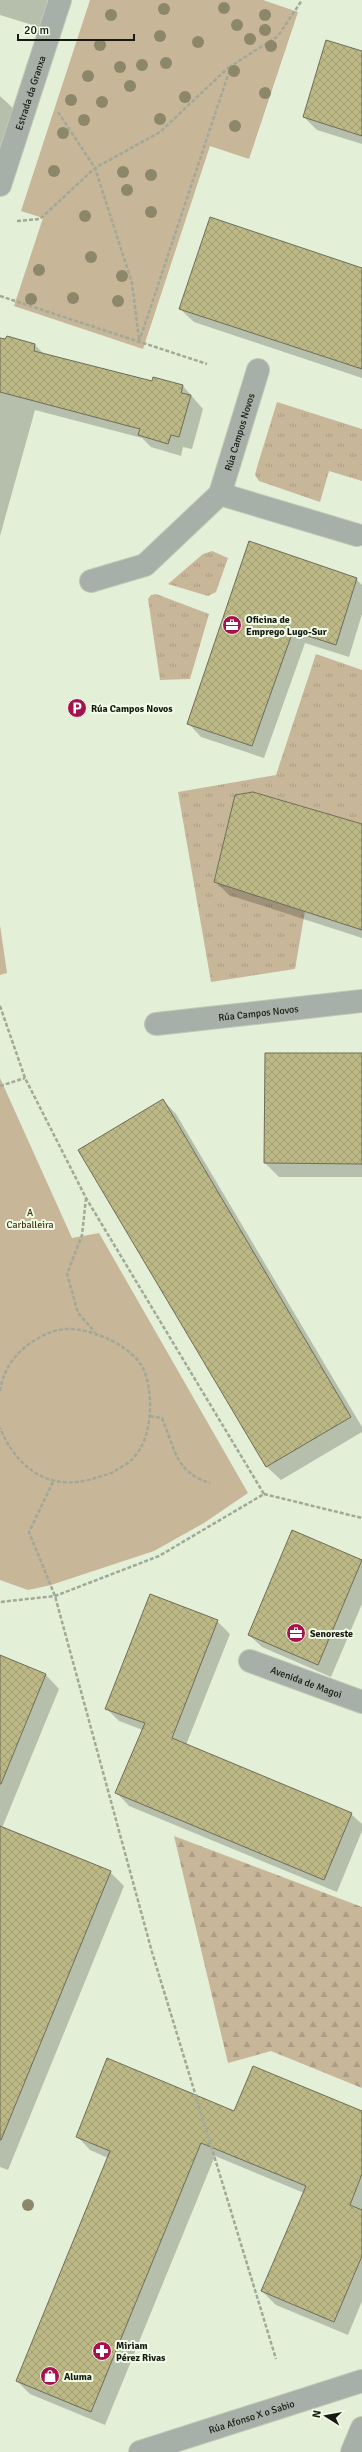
<svg xmlns="http://www.w3.org/2000/svg" width="362" height="2452" viewBox="0 0 362 2452" font-family="Signika,sans-serif">
<style>
.grass{fill:url(#grass-tufts)}
.forest{fill:url(#forest-firs)}
.park{fill:#c8b699}
.shadow{fill:#0003}
.building{fill:url(#building-cross-hatch);stroke:#6e6d58}
.lines{fill:none;stroke-linecap:round;stroke-linejoin:round}
.street-casing{stroke:#bfc9b4;stroke-width:24}
.path{stroke:#a0a997;stroke-width:2.5;stroke-dasharray:4 2;stroke-linecap:butt}
.street{stroke:#a6afa8;stroke-width:22}
.tree{fill:#8d8769}
.labels{text-anchor:middle;stroke-width:4;stroke-linejoin:round;paint-order:stroke}
.street-label{font-size:10px;fill:#161a12;stroke:#f1fce6}
.poi-label{font-size:10px;font-weight:bold;fill:#161a12;stroke:#f1fce6;text-anchor:start}
.park-label{font-size:10px;fill:#46320e;stroke:#f1fce6}
</style>
<defs>
<pattern id="grass-tufts" width="24" height="20" patternUnits="userSpaceOnUse"><rect width="24" height="20" fill="#c8b699"/><path d="M3 7l-1-3M5 7V3M7 7l1-3M15 17l-1-3M17 17v-4M19 17l1-3" fill="none" stroke="#ab9c83"/></pattern>
<pattern id="forest-firs" width="22" height="20" patternUnits="userSpaceOnUse"><rect width="22" height="20" fill="#c8b699"/><path d="M5 1l3.5 6h-7zM16 11l3.5 6h-7z" fill="#ab9c83"/></pattern>
<pattern id="building-cross-hatch" width="8" height="8" patternUnits="userSpaceOnUse"><rect width="8" height="8" fill="#bdb986"/><path d="M0 0l8 8M0 8l8-8" fill="none" stroke="#a29e73"/></pattern>
</defs>
<rect width="100%" height="100%" fill="#e4efd8"/>
<!-- grass -->
<path class="grass" d="M277,402l85,27v52l-33,-10 -9,31 -61,-21 -4,-6 2,-8z
M212,551l16,7 -12,34 -8,4 -40,-12 35,-30z
M156,594l53,20 -19,65 -30,1 -12,-81 3,-4z
M316,654l46,16v154l-109,-32 -18,3 -21,86 91,30 -10,58 -84,13 -33,-190 98,-17z"/>
<!-- forest -->
<path class="forest" d="M174,1836l188,71v181l-91,-37 -43,12z"/>
<!-- park -->
<path class="park" d="M90,0h173l35,12 -49,147 -39,-13 -67,203 -129,-43 29,-88 -22,-7z
M0,925l7,48 -7,2z
M0,1078l72,160 27,-5 149,260 -44,30 -50,28 -103,34 -23,5 -28,-10z"/>
<!-- shadow -->
<path class="shadow" d="M0,0h48l-9,27 -39,-12z
M362,52v92l-45,-14 -13,-13z
M0,96l15,14 -15,47z
M362,269v109l-168,-56 -14,-13z
M7,337l28,8 9,9 109,28 1,-4 29,8 20,23 -11,40 -9,-2 -2,9 -30,-9 -9,-9 -107,-28 -35,126v-197l6,1z
M250,543l106,36 6,6v29l-13,43 -44,-14 -41,115 -63,-21 -12,-13z
M362,825v113l-133,-43 -14,-14z
M362,1054v123h-83l-14,-14z
M163,1100l13,14 186,313v5l-81,48 -14,-13 -187,-317z
M293,1532l69,29v43l-31,73 -69,-30 -13,-12z
M217,1621l13,13 -44,111 165,69 11,10v7l-25,61 -208,-86 -12,-13 26,-63 -24,-9 -13,-13z
M0,1656l46,19 13,14 -57,139 108,44 14,14 -116,284 -8,-3z
M235,2112h127v189l-14,34 -72,-30 -14,-14 42,-98 -89,-37 -110,269 -75,-31 -13,-13 91,-223 -18,-8 -13,-14z"/>
<!-- building -->
<path class="building" d="M326,40l36,11v85l-59,-19z
M210,217l152,51v101l-183,-60z
M7,336l28,8 -1,7 118,30 1,-4 30,8 -2,8 10,2 -12,42 -8,-2 -3,9 -30,-9 2,-6 -140,-37v-54l5,1z
M249,541l108,37 -21,67 -43,-14 -41,115 -65,-22z
M253,792l109,32v106l-148,-48 21,-87z
M265,1053h97v111l-98,-1z
M163,1099l188,318 -85,50 -188,-317z
M292,1530l70,30 -44,105 -70,-30z
M150,1594l68,26 -46,118 180,75 -28,67 -209,-87 30,-70 -40,-14z
M0,1655l46,19 -45,110h-1z
M0,1826l111,45 -110,269h-1z
M107,2058l127,53 19,-45 109,45v63l-12,31 12,5v46l-28,66 -73,-31 45,-105 -105,-43 -110,269 -75,-31 94,-230 -34,-14z"/>
<g class="lines">
<defs>
<g id="street">
<path id="s1" d="M0,185l60,-185"/>
<path id="s2" d="M220,494l38,-124"/>
<path d="M91,581l54,-16 75,-71 137,41"/>
<path id="s3" d="M156,1024l206,-23"/>
<path id="s4" d="M250,1661l112,41"/>
<path id="s5" d="M140,2452l222,-71"/>
<path d="M352,2452l10,-24"/>
</g>
</defs>
<!-- street casing -->
<use href="#street" class="street-casing"/>
<!-- path -->
<path class="path" d="M58,112l37,56 37,115 7,56
M17,221l23,-2 55,-51 65,-36 70,-66
M0,296l207,68
M139,342l92,-276 47,-30 24,-36
M0,1006l25,72 61,120 178,296 -105,62 -104,40 -55,6
M0,1086l25,-8
M86,1198l-4,37 -15,39 11,39 17,19
M0,1391c3,-20 13,-35 29,-47 12,-8 24,-15 39,-15 23,-1 64,17 75,39 11,24 10,69 -9,89 -4,6 -13,10 -19,14 -6,4 -14,5 -20,7 -46,15 -78,-10 -95,-50
M150,1416l12,2c13,31 13,54 48,65
M53,1482l-24,50 26,64 97,356 124,407
M264,1494l98,24"/>
<!-- street -->
<use href="#street" class="street"/>
</g>
<!-- trees -->
<g class="tree">
<circle cx="224" cy="8" r="6"/>
<circle cx="164" cy="9" r="6"/>
<circle cx="111" cy="15" r="6"/>
<circle cx="265" cy="15" r="6"/>
<circle cx="237" cy="25" r="6"/>
<circle cx="265" cy="30" r="6"/>
<circle cx="160" cy="36" r="6"/>
<circle cx="250" cy="39" r="6"/>
<circle cx="198" cy="42" r="6"/>
<circle cx="100" cy="45" r="6"/>
<circle cx="271" cy="46" r="6"/>
<circle cx="166" cy="63" r="6"/>
<circle cx="142" cy="65" r="6"/>
<circle cx="120" cy="67" r="6"/>
<circle cx="234" cy="71" r="6"/>
<circle cx="88" cy="76" r="6"/>
<circle cx="130" cy="86" r="6"/>
<circle cx="265" cy="93" r="6"/>
<circle cx="185" cy="97" r="6"/>
<circle cx="71" cy="100" r="6"/>
<circle cx="102" cy="102" r="6"/>
<circle cx="160" cy="119" r="6"/>
<circle cx="84" cy="120" r="6"/>
<circle cx="235" cy="126" r="6"/>
<circle cx="63" cy="133" r="6"/>
<circle cx="54" cy="171" r="6"/>
<circle cx="123" cy="172" r="6"/>
<circle cx="151" cy="175" r="6"/>
<circle cx="127" cy="190" r="6"/>
<circle cx="151" cy="212" r="6"/>
<circle cx="85" cy="216" r="6"/>
<circle cx="91" cy="257" r="6"/>
<circle cx="39" cy="270" r="6"/>
<circle cx="122" cy="276" r="6"/>
<circle cx="73" cy="298" r="6"/>
<circle cx="31" cy="299" r="6"/>
<circle cx="118" cy="301" r="6"/>
<circle cx="28" cy="2205" r="6"/>
</g>
<!-- icons -->
<defs>
<symbol id="office-disc" viewBox="-11 -11 22 22"><circle r="9.5" fill="#a6124d" stroke="#f1fce6"/><path d="M-6-3h4V-5.5h4V-3h4V5H-6ZM-1-4.5V-3h2v-1.5ZM-6 0V1H6V0Z" fill="#fff"/></symbol>
<symbol id="parking-disc" viewBox="-11 -11 22 22"><circle r="9.5" fill="#a6124d" stroke="#f1fce6"/><path d="M-3.5-5.5H1a3.5 3.5 0 0 1 0 7H-1V5.5H-3.5ZM-1-3.4V-.6H.8a1.4 1.4 0 0 0 0-2.8Z" fill="#fff"/></symbol>
<symbol id="pharmacy-disc" viewBox="-11 -11 22 22"><circle r="9.5" fill="#a6124d" stroke="#f1fce6"/><path d="M-2-6h4v4h4v4h-4v4h-4v-4h-4v-4h4Z" fill="#fff"/></symbol>
<symbol id="shop-disc" viewBox="-11 -11 22 22"><circle r="9.5" fill="#a6124d" stroke="#f1fce6"/><path d="M-5-2.5h2.3a2.7 3.5 0 0 1 5.4 0H5L5.5 6h-11ZM-1.5-2.5h3a1.5 2.3 0 0 0-3 0Z" fill="#fff"/></symbol>
</defs>
<g fill-rule="evenodd">
<use href="#office-disc" x="221" y="614" width="22" height="22"/>
<use href="#parking-disc" x="66" y="697" width="22" height="22"/>
<use href="#office-disc" x="285" y="1622" width="22" height="22"/>
<use href="#pharmacy-disc" x="91" y="2340" width="22" height="22"/>
<use href="#shop-disc" x="39" y="2365" width="22" height="22"/>
</g>
<g class="labels">
<!-- street labels -->
<g class="street-label">
<text dy="4" stroke="none"><textPath href="#s1" startOffset="97">Estrada da Granxa</textPath></text>
<text dy="4" stroke="none"><textPath href="#s2" startOffset="65">Rúa Campos Novos</textPath></text>
<text dy="4" stroke="none"><textPath href="#s3" startOffset="103">Rúa Campos Novos</textPath></text>
<text dy="4" stroke="none"><textPath href="#s4" startOffset="60">Avenida de Magoi</textPath></text>
<text dy="4" stroke="none"><textPath href="#s5" startOffset="117">Rúa Afonso X o Sabio</textPath></text>
</g>
<!-- poi labels -->
<g class="poi-label">
<text x="246" y="623">Oficina de<tspan x="246" dy="12">Emprego Lugo-Sur</tspan></text>
<text x="91" y="712">Rúa Campos Novos</text>
<text x="310" y="1637">Senoreste</text>
<text x="116" y="2349">Miriam<tspan x="116" dy="12">Pérez Rivas</tspan></text>
<text x="64" y="2380">Aluma</text>
</g>
<!-- park labels -->
<g class="park-label">
<text x="30" y="1216">A<tspan x="30" dy="12">Carballeira</tspan></text>
</g>
</g>
<!-- north arrow -->
<g transform="translate(326 2416) rotate(281)" stroke="#f1fce6" stroke-width="3" paint-order="stroke">
<path d="M0-3L7 15L0 10L-7 15Z" fill="#161a12"/>
<text y="-6" font-size="11" font-weight="bold" text-anchor="middle" fill="#161a12">N</text>
</g>
<!-- scale -->
<path d="M18 34v6h116v-6" fill="none" stroke="#161a12" stroke-width="2"/>
<text x="24" y="34" font-size="12" fill="#161a12" stroke="#f1fce6" stroke-width="3" paint-order="stroke">20 m</text>
</svg>
